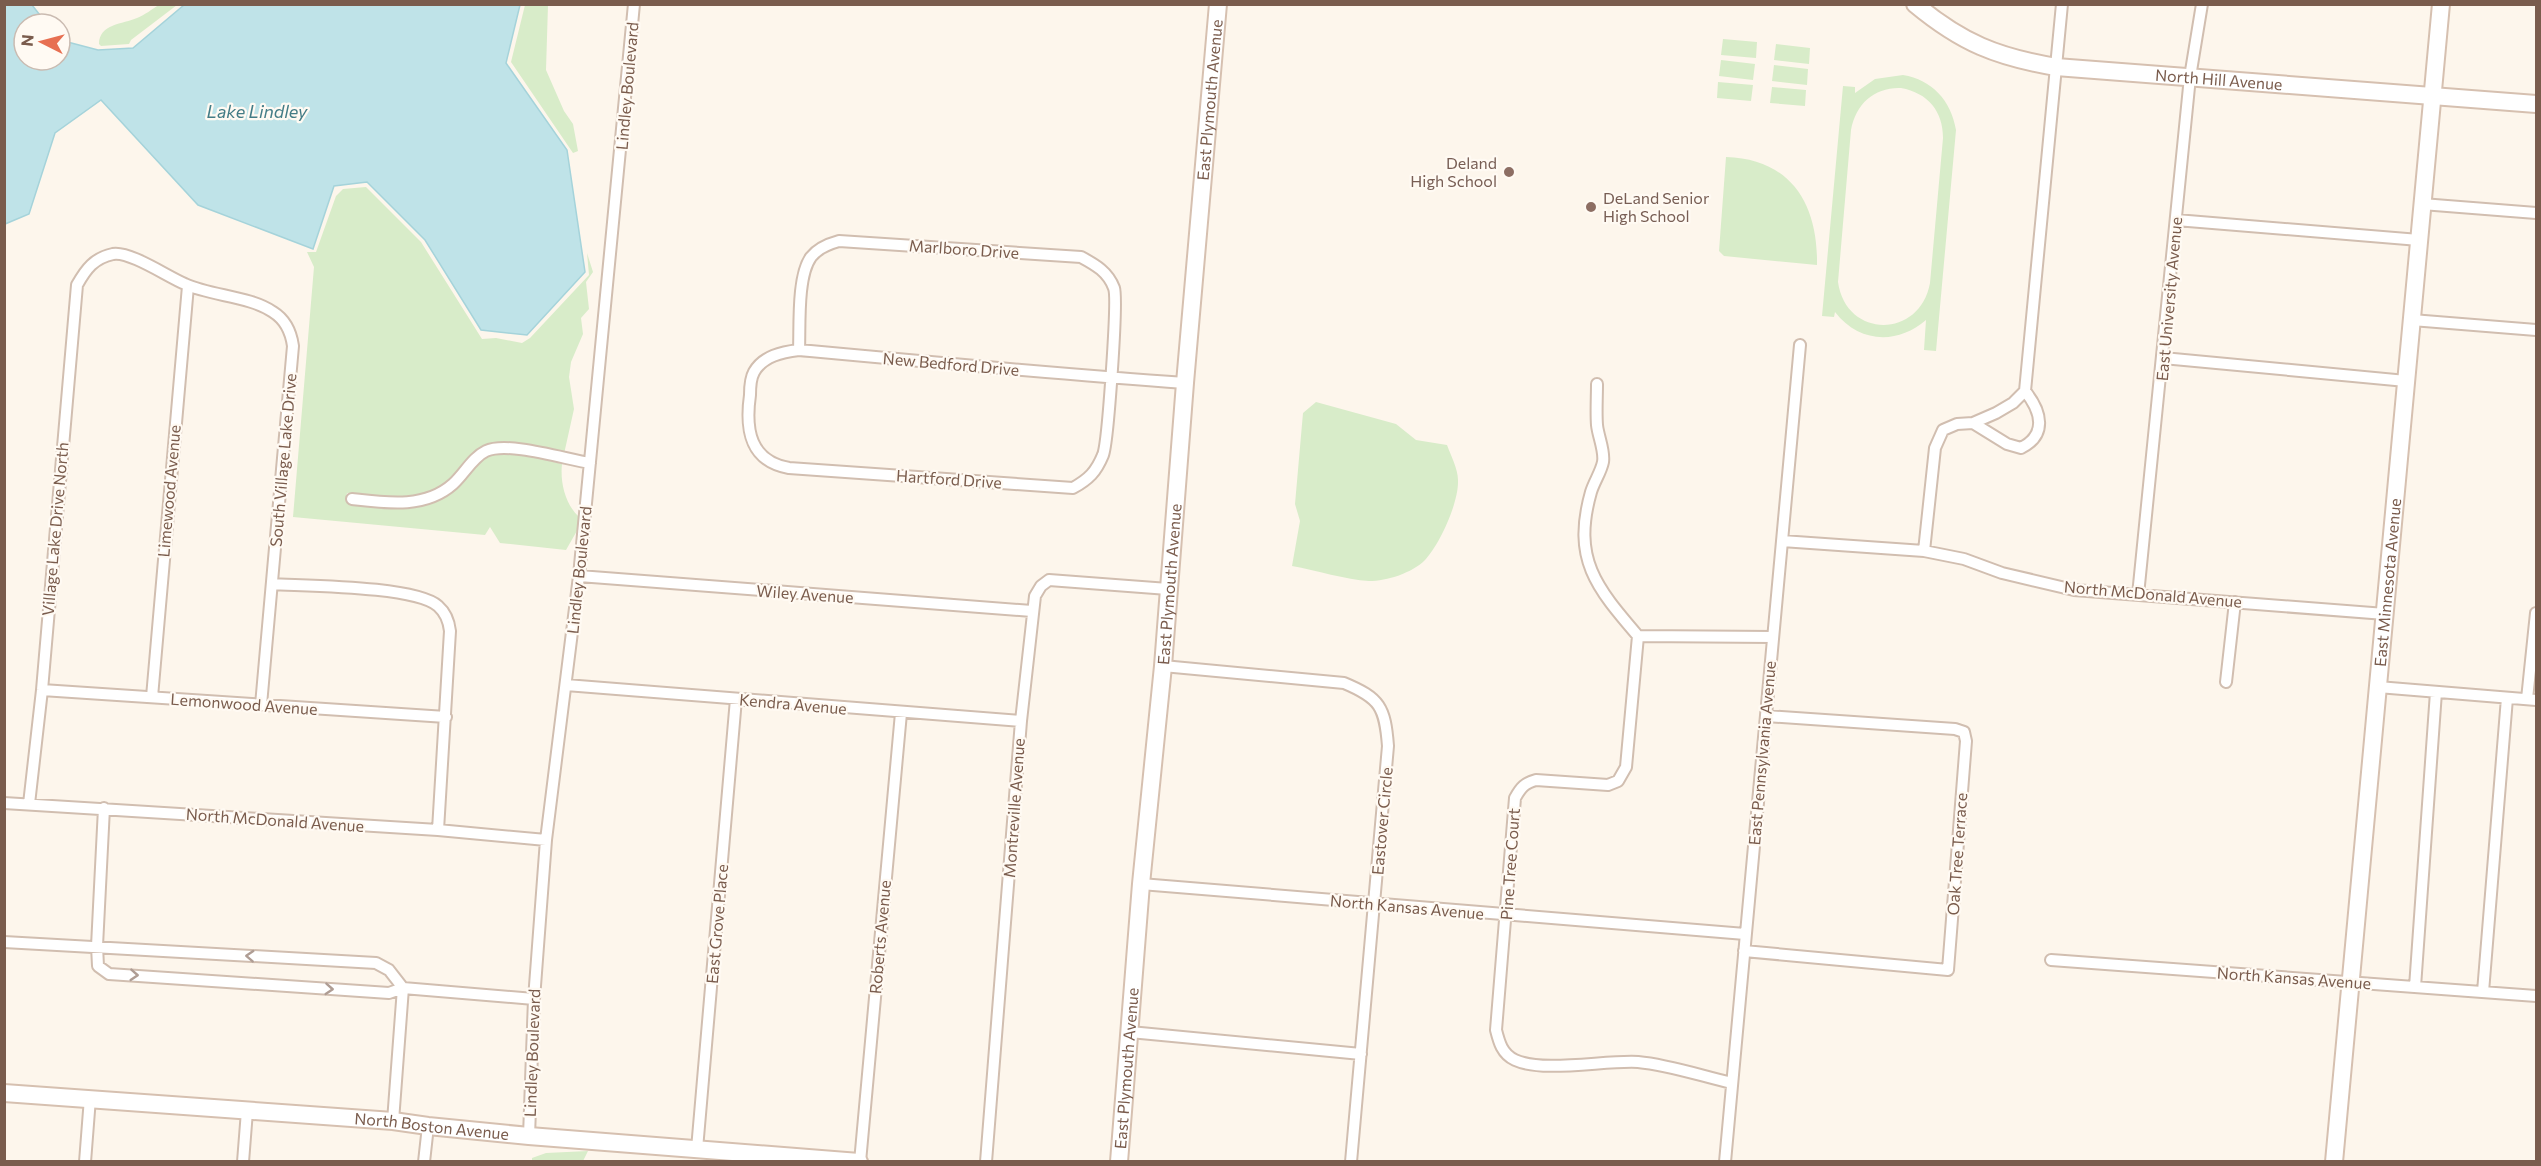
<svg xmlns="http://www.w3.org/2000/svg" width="2541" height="1166" viewBox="0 0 2541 1166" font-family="Commissioner,sans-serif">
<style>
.green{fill:#d8ecc9;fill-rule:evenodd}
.water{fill:#bfe3e8;stroke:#a5d3da;stroke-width:1.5}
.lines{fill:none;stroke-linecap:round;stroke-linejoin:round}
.street-casing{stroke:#d1beb0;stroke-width:14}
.secondary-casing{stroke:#d6c0b0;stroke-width:20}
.street{stroke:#fff;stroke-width:10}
.secondary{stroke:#fff;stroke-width:16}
.oneway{stroke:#af9d94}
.education-dot{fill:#8d6e63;stroke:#fffaf3;stroke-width:2}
.labels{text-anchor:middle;stroke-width:4.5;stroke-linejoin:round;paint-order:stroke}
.street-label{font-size:16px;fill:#7a5c4d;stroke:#fffaf3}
.education-label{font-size:16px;fill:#785e54;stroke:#fffaf3;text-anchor:end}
.water-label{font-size:18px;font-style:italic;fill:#437c86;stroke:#fffaf3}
</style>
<rect width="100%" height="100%" fill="#fdf6ec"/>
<!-- green -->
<path class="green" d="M159,5h18l-46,35 -2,4 -28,2 -2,-2c0,-20 24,-20 38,-26 8,-3 15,-9 22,-13z
M525,5h23l-2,65 18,41 9,13 5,27 -5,2 -62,-91z
M1723,39l34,3 -1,16 -35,-3z
M1776,44l34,4 -1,16 -35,-4z
M1721,60l34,4 -2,16 -34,-4z
M1774,65l34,4 -1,16 -35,-4z
M1903,75c29,5 48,25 53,55l-20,221 -12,-1 2,-30c-29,25 -67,23 -91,-8l-1,5 -12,-1 21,-230 12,1v6l20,-14zM1901,88c27,5 42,23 42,50l-13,145c-10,56 -84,56 -92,-1l13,-152c5,-27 24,-43 50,-42z
M1718,82l35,3 -2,16 -34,-3z
M1772,87l34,3 -1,16 -35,-3z
M1726,157c65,2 92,47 91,108l-93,-9 -5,-5z
M366,187l55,55 61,97 14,-1 26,5 8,-5 59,-63 -2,-22 6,19 -7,10 3,27 -8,9 2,16 -12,28 -2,15 5,32 -10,45 -53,-11 -43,19 -20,19 -13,9 -10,3 -32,6 -46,-6 -1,9c35,8 80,11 110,-14 9,-8 23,-28 33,-32 20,-8 53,3 73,8 -2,18 3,40 17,53l-1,12 -12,21 -66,-7 -10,-16 -5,8 -192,-18 21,-250 -7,-15h9l20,-56 7,-7z
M1316,402l80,22 20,16 31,5c4,11 11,24 11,35 1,22 -18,64 -33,80 -13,13 -38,21 -56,21 -23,-1 -53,-11 -77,-15l8,-45 -5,-17 8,-91z
M588,1151l-5,10h-51v-3l14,-5z"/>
<!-- water -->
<path class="water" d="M5,4l27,1 15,19h-23v36h36v-20l38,10 35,-2 51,-43h336l-14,58 61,87 18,122 -58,63 -46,-5 -56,-90 -58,-58 -33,4 -21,63 -115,-44 -97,-105 -46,33 -26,81 -24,10z"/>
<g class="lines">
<defs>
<path id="street" d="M2422,204l114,9
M2176,220l243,20
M2412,320l124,10
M799,350c1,-24 -2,-74 12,-93 7,-9 17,-13 28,-16l242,16c15,8 27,15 33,31 4,11 -6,154 -11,167 -7,17 -14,24 -30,33l-284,-20c-39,-7 -44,-38 -39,-73 0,-7 0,-16 4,-23 9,-16 28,-20 45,-22 129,12 257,24 386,33
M2163,358l243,23
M1597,384c0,13 -1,28 0,41 1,11 8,26 6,37 -2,10 -9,20 -12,30 -19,67 5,95 47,144
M1973,423l34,21 14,4c26,-13 21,-36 4,-57
M352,499c34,4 73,10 101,-15 11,-10 20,-27 33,-33 22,-10 79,8 104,12
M1782,541l142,10 40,8 38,14 72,17 311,24
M1924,551l11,-103 8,-18 14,-6 16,-1 23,-10 17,-10 12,-12 37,-387
M579,576l453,35
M272,584c35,2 143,2 166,22 8,7 11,16 12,25l-12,199
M2138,595l52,-518 12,-73
M1638,636l-12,131 -8,14 -10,4 -72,-5c-11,3 -15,7 -21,18l-19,232c3,12 6,24 19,30 28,13 90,0 123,2 32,3 63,14 94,21
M1638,636l135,1
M1163,666l181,17c36,15 41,24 44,63l-37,416
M2226,682l9,-80
M566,685l455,36
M2378,687l158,13
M42,690l404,27
M152,697l36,-411
M2527,699l9,-86
M4,803l434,27 108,10
M29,804l13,-114 35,-405c9,-16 17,-27 36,-31 17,-3 55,23 72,30 26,12 65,12 88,28 13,8 18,20 20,34l-32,359
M104,808l-7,138 1,20 11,8 280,19 14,-5 131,11
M1141,884l604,50
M4,942l372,21 13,7 14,18
M1744,951l204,19 18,-229 -2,-9 -9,-3 -189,-13
M2051,960l485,36
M2415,987l21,-295
M2483,992l24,-294
M1130,1032l231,22
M393,1121l10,-133
M529,1136l5,-137 12,-159 33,-264 55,-572
M697,1149l39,-450
M85,1162l5,-64
M243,1162l4,-51
M424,1162l4,-36
M860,1162l41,-449
M986,1162l35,-441 14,-125 6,-10 8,-6 119,9
M1725,1162l75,-817"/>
<g id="secondary">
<path id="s1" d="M1915,4c47,39 82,53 141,63l480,37"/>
<path id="s2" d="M4,1093l389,28 35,5 101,10 330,26"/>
<path id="s3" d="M1119,1162l22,-278 22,-218 22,-283 33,-379"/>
<path id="s4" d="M2334,1162l107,-1158"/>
</g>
</defs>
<!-- street casing -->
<use href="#street" class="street-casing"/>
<!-- secondary casing -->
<use href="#secondary" class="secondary-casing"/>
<!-- street -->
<use href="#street" class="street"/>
<!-- secondary -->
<use href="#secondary" class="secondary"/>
</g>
<!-- one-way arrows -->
<defs><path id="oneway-chevron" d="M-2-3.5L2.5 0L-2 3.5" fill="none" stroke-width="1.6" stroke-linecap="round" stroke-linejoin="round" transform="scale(1.5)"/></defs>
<g class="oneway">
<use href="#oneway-chevron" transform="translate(250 956) rotate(-177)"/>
<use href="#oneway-chevron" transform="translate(134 975) rotate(4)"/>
<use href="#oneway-chevron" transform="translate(329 989) rotate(4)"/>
</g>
<!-- markers -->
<g class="education-dot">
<circle cx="1509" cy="172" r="6"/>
<circle cx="1591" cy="207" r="6"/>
</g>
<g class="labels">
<!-- street labels -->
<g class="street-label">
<text dy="6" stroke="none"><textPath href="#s1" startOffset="320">North Hill Avenue</textPath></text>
<text transform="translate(627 86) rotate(-85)" y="6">Lindley Boulevard</text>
<text dy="6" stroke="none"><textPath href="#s3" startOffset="1066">East Plymouth Avenue</textPath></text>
<text transform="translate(964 249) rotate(4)" y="6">Marlboro Drive</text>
<text transform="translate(2169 299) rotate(-85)" y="6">East University Avenue</text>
<text transform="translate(951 364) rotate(5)" y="6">New Bedford Drive</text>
<text transform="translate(283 460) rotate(-85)" y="6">South Village Lake Drive</text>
<text transform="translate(949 479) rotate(4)" y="6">Hartford Drive</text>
<text transform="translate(169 491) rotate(-85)" y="6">Limewood Avenue</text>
<text transform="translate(55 529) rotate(-85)" y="6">Village Lake Drive North</text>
<text transform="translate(579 570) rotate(-84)" y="6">Lindley Boulevard</text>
<text dy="6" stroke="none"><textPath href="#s3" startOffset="580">East Plymouth Avenue</textPath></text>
<text dy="6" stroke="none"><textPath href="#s4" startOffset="582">East Minnesota Avenue</textPath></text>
<text transform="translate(805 594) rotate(4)" y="6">Wiley Avenue</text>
<text transform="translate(2153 594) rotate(5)" y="6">North McDonald Avenue</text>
<text transform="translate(244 704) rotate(4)" y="6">Lemonwood Avenue</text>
<text transform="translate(793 704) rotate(5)" y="6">Kendra Avenue</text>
<text transform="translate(1762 753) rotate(-85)" y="6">East Pennsylvania Avenue</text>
<text transform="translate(1014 808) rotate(-86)" y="6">Montreville Avenue</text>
<text transform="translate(275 820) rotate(4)" y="6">North McDonald Avenue</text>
<text transform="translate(1382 821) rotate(-85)" y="6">Eastover Circle</text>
<text transform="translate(1957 854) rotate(-86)" y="6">Oak Tree Terrace</text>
<text transform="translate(1510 864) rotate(-86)" y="6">Pine Tree Court</text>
<text transform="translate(1407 907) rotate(5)" y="6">North Kansas Avenue</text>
<text transform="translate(717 924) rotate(-85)" y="6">East Grove Place</text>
<text transform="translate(880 937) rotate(-85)" y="6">Roberts Avenue</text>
<text transform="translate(2294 978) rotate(4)" y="6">North Kansas Avenue</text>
<text transform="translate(532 1053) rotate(-88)" y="6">Lindley Boulevard</text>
<text dy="6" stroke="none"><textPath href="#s3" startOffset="94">East Plymouth Avenue</textPath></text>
<text dy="6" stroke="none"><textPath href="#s2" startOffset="429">North Boston Avenue</textPath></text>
</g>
<!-- education labels -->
<g class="education-label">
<text x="1497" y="169">Deland<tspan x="1497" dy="18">High School</tspan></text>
<text x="1603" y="204" text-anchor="start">DeLand Senior<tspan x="1603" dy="18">High School</tspan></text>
</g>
<!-- water labels -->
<g class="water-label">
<text x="257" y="118">Lake Lindley</text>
</g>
</g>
<!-- border -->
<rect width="2541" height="1166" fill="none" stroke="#7a5c4d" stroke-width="12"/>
<!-- north arrow -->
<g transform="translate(42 42) rotate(276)"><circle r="28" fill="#fffaf3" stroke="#cabbb1" stroke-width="1.5"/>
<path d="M0-4.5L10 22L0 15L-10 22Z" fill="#e76f51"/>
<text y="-9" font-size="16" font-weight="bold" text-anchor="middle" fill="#7a5c4d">N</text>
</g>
</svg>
